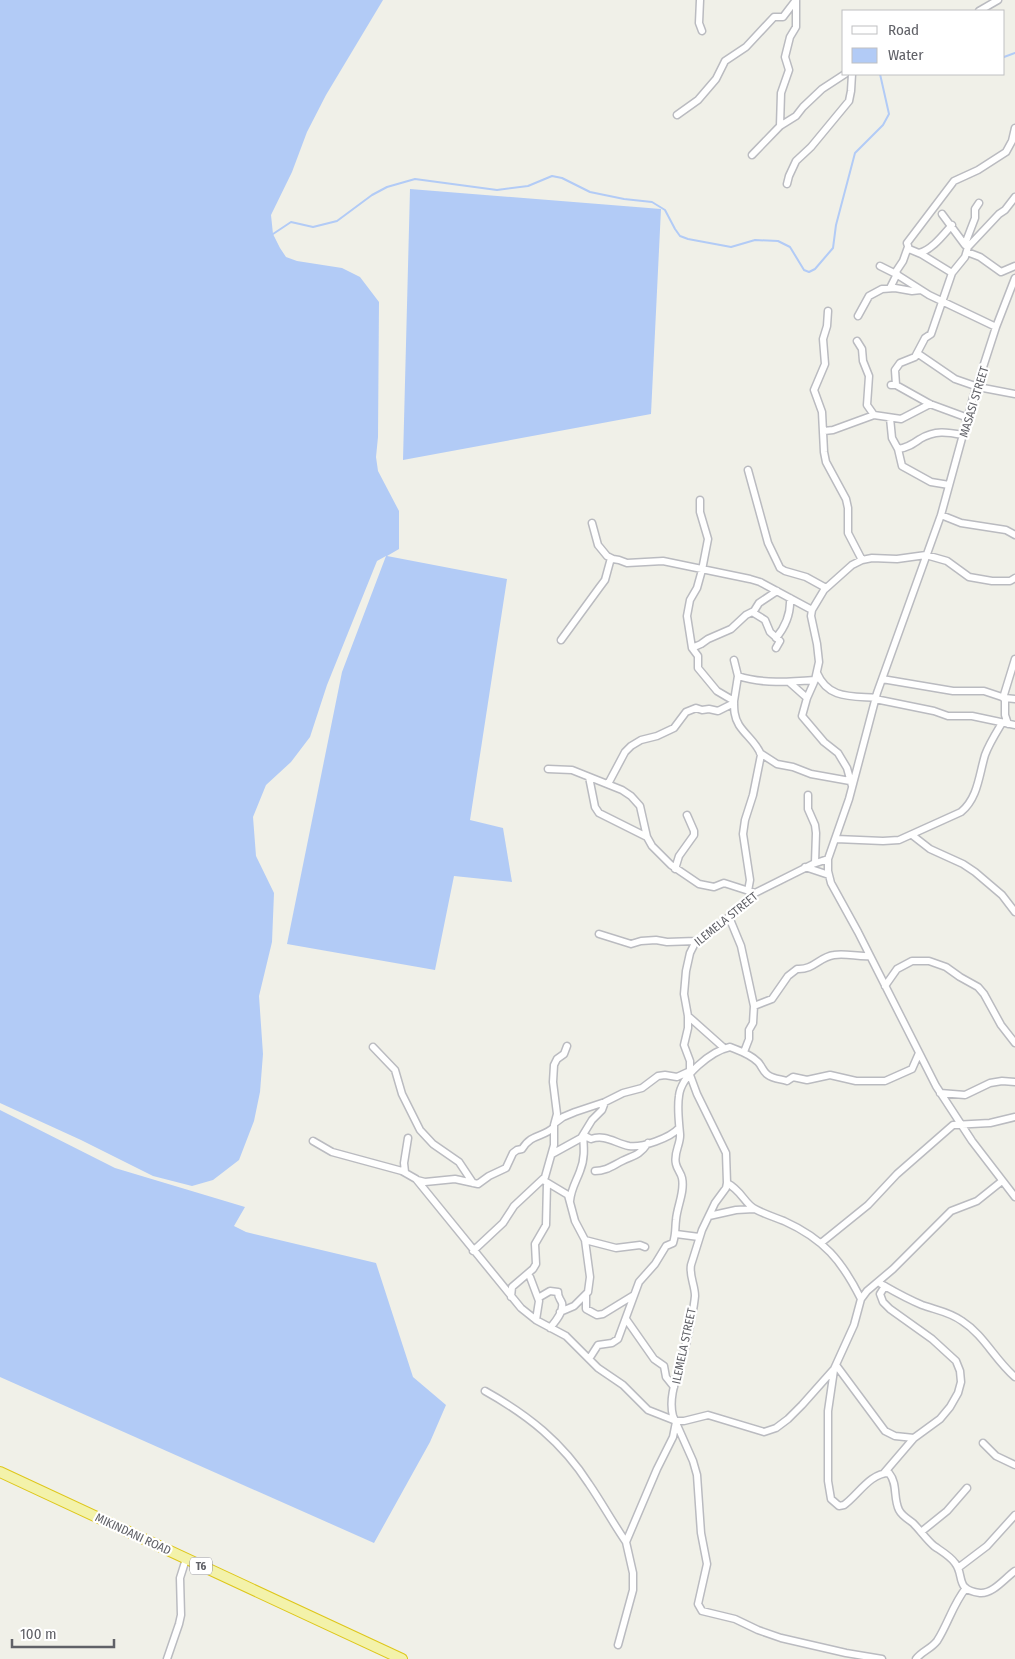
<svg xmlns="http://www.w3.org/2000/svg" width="1015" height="1659" viewBox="0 0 1015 1659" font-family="'Fira Sans Condensed',sans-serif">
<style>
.water{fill:#b2cbf6}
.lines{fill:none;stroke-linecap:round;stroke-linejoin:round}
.stream{stroke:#b2cbf6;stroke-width:2}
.minor-casing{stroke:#babbc0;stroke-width:9}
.trunk-casing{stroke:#dec71a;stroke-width:12}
.minor{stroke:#fff;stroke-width:6}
.trunk{stroke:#f3f2aa;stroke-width:10}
.labels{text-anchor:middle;stroke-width:4.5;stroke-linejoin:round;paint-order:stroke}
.shield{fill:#fff;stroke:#909095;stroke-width:1}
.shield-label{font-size:11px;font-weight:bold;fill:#606167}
.street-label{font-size:12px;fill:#606167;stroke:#fff}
</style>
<rect width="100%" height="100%" fill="#f0f0e8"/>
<!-- water -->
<path class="water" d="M0,0h383l-57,95 -19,37 -15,40 -21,43 2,19 7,14 6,9 11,4 45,7 18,9 19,25 -1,135 -2,20 2,14 21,40v38l-12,7 120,23 -37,241 33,8 9,54 -58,-6 -19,94 -148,-26 55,-272 44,-116 -9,5 -50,124 -17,52 -19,25 -25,23 -13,32 3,39 18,37 -2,49 -13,54 4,58 -3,38 -6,29 -15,39 -26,20 -21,6 -39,-10 -72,-36 -81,-37z
M410,189l251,20 -10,205 -248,46z
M0,1110l115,58 130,39 -11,19 12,6 130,31 37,114 33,28 -16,37 -56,101 -374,-166z"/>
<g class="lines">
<!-- stream -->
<path class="stream" d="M1004,57l11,-4
M273,234l18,-12 22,5 24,-6 35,-26 15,-8 28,-8 82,11 31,-4 24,-10 10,2 28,14 34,7 28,3 13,8 10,19 5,7 8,3 43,8 24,-7 23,1 12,6 14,23 5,2 6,-3 18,-21 3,-23 19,-72 28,-28 6,-11 -9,-40"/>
<defs>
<path id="minor" d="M700,0l-1,23 3,8
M979,11l19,-11
M677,115l21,-15 18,-21 9,-18 21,-14 28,-30h9l13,-17
M780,126l16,-10 7,-9 19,-18 23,-15
M752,155l28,-29 1,-33 8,-23 -4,-13 5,-20 6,-10v-27
M787,184l2,-8 7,-15 15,-14 38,-46 2,-10 1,-17
M942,214l23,31
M965,244l10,-26v-9l4,-6
M967,252l13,5 21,15 14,-6
M919,253c13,-3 24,-18 33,-28
M880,266l16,8 33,21 67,32
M895,273l8,-12 5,-14
M952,273l-31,-19 -12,-5 -2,-6 47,-62 24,-11 28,-18 6,-11 3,-13
M1015,278l-19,49 -23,71 -32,117 -64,178 -28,106 -21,60v12l3,12 27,49 78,154 36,55 43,56
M890,288l7,-14
M828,311l-1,15 -4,13 2,25 -11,26 8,22 2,40 2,10 20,37 2,9v25l14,27
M858,316l11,-20 13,-7 13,-1 17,3 9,-1
M857,341l5,8 1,12 6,15 -2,29 7,10
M917,353l38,26 23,8 37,7
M891,385h5l34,19 38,14
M896,385l-1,-15 5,-7 15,-6 10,-19 6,-4 21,-61 13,-16 3,-10 31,-33 6,-4 10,-13
M890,418l2,20 6,11 4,17 29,16 18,3
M824,431l9,-1 41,-15 27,4 29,-15
M898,449c9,-1 15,-5 22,-10 15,-9 27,-7 43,-4
M748,470l20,73 12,25 5,3 21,6 20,11
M700,500v12l8,27 -6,31 -5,18 -7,12 -3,16 5,32 6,8v12l19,23 17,10c0,8 0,16 5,24 7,11 18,18 22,30l-8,40 -8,25 -2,14 7,46 -2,11
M941,515l20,8 45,7 9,5
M592,523l6,22 9,11 6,3 6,1 8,3 36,-2 87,18 10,3 52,28
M752,612l13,8 5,12 10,9 -4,7
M776,638c10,-12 15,-24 14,-40
M561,640l38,-52 6,-8 6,-22
M692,648l9,-4 7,-5 23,-10 15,-14 8,-4 5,-8 18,-12
M734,660l4,16 -4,25
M817,673c11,26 34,23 59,25
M738,676c24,8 52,6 77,4
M882,679l71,12h31l21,7 10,1
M789,682l18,16
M1003,698l12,-39
M1005,698v17l3,9
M875,699l59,12 14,5h24l43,9
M760,753l17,11 16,3 18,7 39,7
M548,769l24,1 50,20 9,6 9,10 7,31 5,9 19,19 28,19 15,3 10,-4 28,9
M589,777l6,30 4,6 48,24
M608,784l17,-32 6,-6 10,-6 16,-4 17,-8 12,-16 10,-4 6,2 7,-1 9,2 16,-8
M852,786l-5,-18 -9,-15 -14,-11 -22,-26 5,-18 8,-18 4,-18 -2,-18 -6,-28 1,-6 12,-20 28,-25 10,-5 10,-2 25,1 29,-4 21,6 22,16 23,4h18l5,-3
M808,795v14l7,16 1,8 -1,30
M912,835l18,14 33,15 12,8 27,23 13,17
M836,839l47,2 16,-1 62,-28c17,-14 18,-37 24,-57 4,-11 11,-22 17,-32
M828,859l-15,5 -60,30 -37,35 -20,12 -6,12 -4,18 -2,23 4,22v12l-4,17 6,16v14l7,19 29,59 1,30 -1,5 -11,15 -13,27 -11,35c-2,11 4,20 4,31 -2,21 -8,43 -13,64 -5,17 -14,37 -9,56l20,45 4,14 4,58 6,31 -9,40 4,7 33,8 23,11 23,8 65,15 36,6
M805,867l24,8
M675,869l4,-13 15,-21v-4l-7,-16
M729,917l12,29 13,60 -1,17 -4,7v9l-5,13
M599,934l32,10 10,-3 15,-1 11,2 29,-1
M885,986l12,-17 15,-8h17l17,6 14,10 18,10 6,7 17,31 14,18
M754,1006l18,-7 16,-23 9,-7c17,1 22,-12 37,-14 12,-2 24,2 36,1
M688,1016l36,32
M373,1047l22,23 7,24 18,36 13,14 26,18 14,21
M940,1093l25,2 25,-12 12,-2 13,1
M555,1123l8,-6 12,-5 30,-10 18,-9 19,-5 16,-12 7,-1 12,2 13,-6
M583,1135l8,4c14,-5 24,4 38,7 13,2 41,-8 50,-18
M313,1141l19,11 70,19 14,8 105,129 15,12 30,16 32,32 25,17 25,25 28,11h8l24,-6 56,17 12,-4 12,-9 14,-14 32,-36 20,-44 7,-26 6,-8 26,-22 58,-58 26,-10 25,-20
M552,1154l29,-16 11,-18 10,-10 3,-8
M595,1171c11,0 17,-5 27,-10 12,-6 17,-5 26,-18
M405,1172l-1,-9 4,-25
M417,1180l8,2 30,-3 23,5 11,-8 17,-8 7,-15 4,-3 5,-1c10,-16 21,-11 32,-22
M543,1180l25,15 7,26 10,19 31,8 24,-3 5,2
M727,1183c15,8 17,20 28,26 9,5 19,8 29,12 40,18 58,40 77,78
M570,1201c1,-12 6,-19 10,-30 5,-12 4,-23 3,-36
M709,1216l27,-6 18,-1
M676,1234l23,3
M821,1243l47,-38 29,-31 56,-49 37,-2 25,-6
M473,1251l30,-28 11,-17 31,-29 9,-32v-20l3,-11 -4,-32 1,-17 3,-6 7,-5 3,-8
M530,1277l9,24 -3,19
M881,1284c14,8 26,15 41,21 14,5 28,7 40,16 22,14 33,39 53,56
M586,1296v13l11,6 6,-1 31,-19
M511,1297l1,-10 21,-18 3,-5 -1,-20 11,-19 1,-42
M538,1298l12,-7 8,1c0,6 2,6 4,11 2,9 -7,19 -12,25
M560,1312l14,-6 14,-14 2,-15 -5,-37
M626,1319l28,40 10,7 2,11 8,10
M589,1359l9,-14 14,-2 6,-4 21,-57 16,-18 11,-18 7,-3c3,-9 2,-15 3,-23 1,-14 9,-28 6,-42 -1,-5 -5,-9 -6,-14 -3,-11 5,-20 4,-30 -1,-12 -3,-26 -1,-38 2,-20 32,-45 51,-49 10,4 20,7 28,15 4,4 5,10 10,13 5,4 13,4 19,6l6,-4 14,3 23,-5 26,6h29l27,-12 7,-16
M836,1365l49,66 10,5 19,2
M834,1370l-6,41v70l3,18 8,7 5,-1c14,-10 26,-32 45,-32 9,11 4,25 10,37 3,6 9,9 14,13 7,7 13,16 21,23 7,5 16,10 21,17 10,12 -1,27 25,30 13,1 25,-15 35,-22
M485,1391c43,24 77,51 104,93 13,19 24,39 37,58
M983,1443l13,13 19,9
M884,1473l30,-35 26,-19 10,-12 8,-14 3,-11 -1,-11 -4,-10 -24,-22 -42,-30 -7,-7 -3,-8 5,-8
M921,1532l26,-21 20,-23
M958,1568l29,-22 28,-31
M618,1645l15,-55v-17l-7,-31 31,-73 16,-32 3,-15
M167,1659l12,-35 2,-9 -1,-37 6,-19
M916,1659c6,-8 15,-10 21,-18 11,-17 16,-37 29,-53"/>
<path id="trunk" d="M0,1472l402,187"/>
</defs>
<!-- minor casing -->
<use href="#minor" class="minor-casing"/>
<!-- trunk casing -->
<use href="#trunk" class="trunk-casing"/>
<!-- minor -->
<use href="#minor" class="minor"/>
<!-- trunk -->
<use href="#trunk" class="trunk"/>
</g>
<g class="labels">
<!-- shield labels -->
<rect class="shield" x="190" y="1557.5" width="22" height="17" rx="4"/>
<g class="shield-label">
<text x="201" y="1570">T6</text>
</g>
<!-- street labels -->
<g class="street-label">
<text transform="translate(974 402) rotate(-73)" y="4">MASASI STREET</text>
<text transform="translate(726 919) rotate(-39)" y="4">ILEMELA STREET</text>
<text transform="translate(684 1346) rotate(-78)" y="4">ILEMELA STREET</text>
<text transform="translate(133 1534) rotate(25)" y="4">MIKINDANI ROAD</text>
</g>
</g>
<!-- legend -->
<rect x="842" y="10" width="162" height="65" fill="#ffffff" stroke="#bfc0c2"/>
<rect x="852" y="26" width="25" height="8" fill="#ffffff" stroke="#bfc0c2"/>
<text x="888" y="35" font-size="15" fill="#606167">Road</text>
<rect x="852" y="48" width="25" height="15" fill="#b2cbf6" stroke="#bfc0c2"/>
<text x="888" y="60" font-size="15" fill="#606167">Water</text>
<!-- scale -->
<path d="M12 1639v8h102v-8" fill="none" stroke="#606167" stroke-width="2.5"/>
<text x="20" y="1639" font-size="15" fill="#606167" stroke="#ffffff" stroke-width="4" paint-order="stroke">100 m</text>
</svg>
